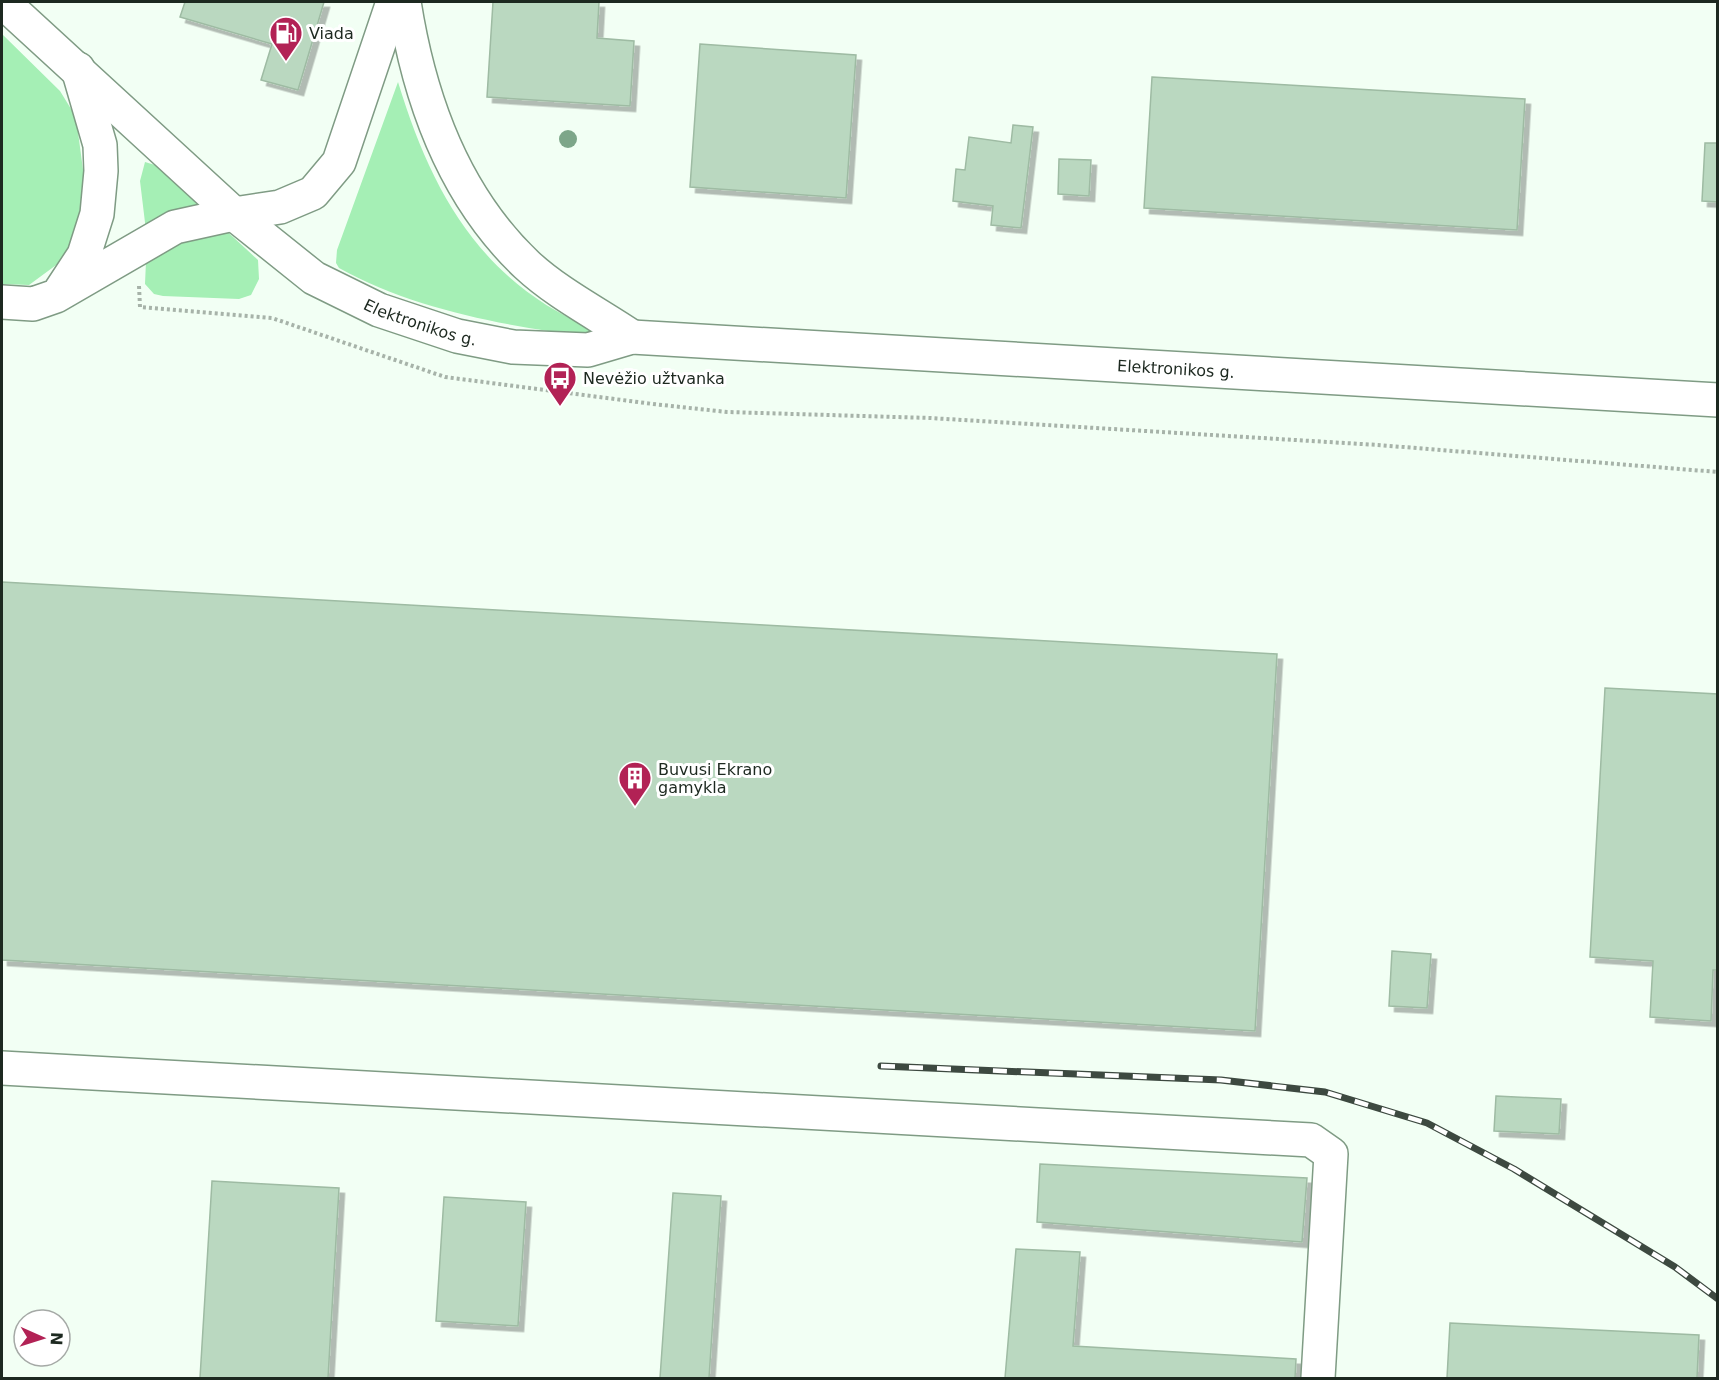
<svg xmlns="http://www.w3.org/2000/svg" width="1719" height="1380" viewBox="0 0 1719 1380" font-family="'DejaVu Sans',sans-serif">
<style>
.green{fill:#a5efb5}
.building{fill:#bad8c0;stroke:#9ebba3;stroke-width:1.5;filter:url(#shadow)}
.lines{fill:none;stroke-linecap:round;stroke-linejoin:round}
.minor-casing{stroke:#7f9b84;stroke-width:36}
.major-casing{stroke:#7f9b84;stroke-width:36}
.path{stroke:#a7b3a9;stroke-width:4;stroke-dasharray:3 3;stroke-linecap:butt}
.minor{stroke:#fff;stroke-width:33}
.major{stroke:#fff;stroke-width:33}
.rail-casing{stroke:#3d4940;stroke-width:7}
.rail{stroke:#fff;stroke-width:4.5;stroke-dasharray:14;stroke-linecap:butt}
.tree{fill:#7da689}
.labels{text-anchor:middle;stroke-width:6;stroke-linejoin:round;paint-order:stroke}
.poi-label{font-size:16px;fill:#1d2920;stroke:#fff;text-anchor:start}
.street-label{font-size:16px;fill:#1d2920;stroke:#fff}
</style>
<defs>
<filter id="shadow"><feDropShadow dx="5.5" dy="5.5" stdDeviation="0" flood-color="#0004"/></filter>
</defs>
<rect width="100%" height="100%" fill="#f2fff4"/>
<!-- green -->
<path class="green" d="M2,34l58,57 16,26 11,83 -5,26 -19,34 -34,25 -27,-1z
M398,82c34,111 83,200 195,247l-2,8c-85,-11 -176,-27 -252,-69l-3,-5 1,-13z
M145,162l10,3 103,95 1,19 -8,16 -12,4 -76,-3 -9,-2 -9,-10 2,-45 -7,-58z"/>
<!-- building -->
<path class="building" d="M185,2h139l-26,88 -37,-10 11,-36 -92,-27z
M493,2h106l-2,36 37,3 -4,65 -143,-9z
M700,44l156,11 -10,143 -156,-11z
M1152,77l373,22 -8,131 -373,-22z
M1013,125l20,2 -12,101 -30,-3 2,-19 -40,-5 3,-32 9,1 4,-33 42,6z
M1705,143h13v59l-16,-1z
M1059,159l32,1 -2,36 -31,-2z
M2,582l1275,72 -22,377 -1253,-71z
M1605,688l113,6v276h-5l-2,51 -61,-4 3,-56 -63,-4z
M1392,951l39,3 -4,54 -38,-2z
M1496,1096l65,3 -2,35 -65,-3z
M1040,1164l267,14 -5,64 -265,-20z
M212,1181l127,7 -11,190h-128z
M673,1193l48,3 -12,182h-49z
M444,1197l82,5 -8,124 -82,-5z
M1016,1249l64,3 -7,94 223,13 -1,19h-290z
M1450,1323l249,12 -2,43h-250z"/>
<g class="lines">
<defs>
<path id="minor" d="M61,290l23,-35 13,-41 4,-43 -1,-26 -22,-76
M2,302l31,2 23,-8 119,-69 59,-13
M2,1068l1309,72 20,14 -13,224"/>
<g id="major">
<path d="M3,2l231,212 46,-7 33,-14 26,-31 54,-160"/>
<path d="M404,2c15,96 50,194 123,263 30,28 71,49 105,72"/>
<path id="s1" d="M234,214l80,64 65,32 78,26 56,11 75,3 44,-13 1086,63"/>
</g>
</defs>
<!-- minor casing -->
<use href="#minor" class="minor-casing"/>
<!-- major casing -->
<use href="#major" class="major-casing"/>
<!-- path -->
<path class="path" d="M139,286l1,21 132,11 173,59 208,27 74,8 203,6 448,27 340,27"/>
<!-- minor -->
<use href="#minor" class="minor"/>
<!-- major -->
<use href="#major" class="major"/>
<defs>
<path id="rail" d="M881,1066l340,14 104,12 102,31 87,46 161,98 43,32"/>
</defs>
<!-- rail casing -->
<use href="#rail" class="rail-casing"/>
<!-- rail -->
<use href="#rail" class="rail"/>
</g>
<!-- trees -->
<circle class="tree" cx="568" cy="139" r="9"/>
<!-- icons -->
<defs>
<symbol id="fuel-pin" viewBox="-11 -11 22 30"><path d="M0 17L-7.5 6A9.5 9.5 0 1 1 7.5 6Z" fill="#b22255" stroke="#fff"/><path d="M-5.5-6h7V0h2V4h1.3V-2.5L3-4.5l.8-.8L6-3V5H2.5V1h-1V6h-7ZM-4.2-4.7v3.2H.2V-4.7Z" fill="#fff"/></symbol>
<symbol id="bus-pin" viewBox="-11 -11 22 30"><path d="M0 17L-7.5 6A9.5 9.5 0 1 1 7.5 6Z" fill="#b22255" stroke="#fff"/><path d="M-5-6H5V4H4V6H2V4H-2V6H-4V4H-5ZM-3.5-4V0h7V-4ZM-3.5 1.2v1.5H-2V1.2ZM2 1.2v1.5H3.5V1.2Z" fill="#fff"/></symbol>
<symbol id="building-pin" viewBox="-11 -11 22 30"><path d="M0 17L-7.5 6A9.5 9.5 0 1 1 7.5 6Z" fill="#b22255" stroke="#fff"/><path d="M-4-6H4V6H1V3H-1V6H-4ZM-2.5-4.3h1.7v1.8h-1.7ZM.8-4.3h1.7v1.8H.8ZM-2.5-1h1.7V.8h-1.7ZM.8-1h1.7V.8H.8Z" fill="#fff"/></symbol>
</defs>
<g fill-rule="evenodd">
<use href="#fuel-pin" x="267" y="14" width="38" height="52"/>
<use href="#bus-pin" x="541" y="359" width="38" height="52"/>
<use href="#building-pin" x="616" y="759" width="38" height="52"/>
</g>
<g class="labels">
<!-- poi labels -->
<g class="poi-label">
<text x="309" y="39">Viada</text>
<text x="583" y="384">Nevėžio užtvanka</text>
<text x="658" y="775">Buvusi Ekrano<tspan x="658" dy="18">gamykla</tspan></text>
</g>
<!-- street labels -->
<g class="street-label">
<text dy="6" stroke="none"><textPath href="#s1" startOffset="218">Elektronikos g.</textPath></text>
<text dy="6" stroke="none"><textPath href="#s1" startOffset="980">Elektronikos g.</textPath></text>
</g>
</g>
<!-- border -->
<rect width="1719" height="1380" fill="none" stroke="#1d2920" stroke-width="6"/>
<!-- north arrow -->
<g transform="translate(42 1338) rotate(93)"><circle r="28" fill="#ffffff" stroke="#a5a9a6" stroke-width="1.5"/>
<path d="M0-4.5L10 22L0 15L-10 22Z" fill="#b22255"/>
<text y="-9" font-size="16" font-weight="bold" text-anchor="middle" fill="#1d2920">N</text>
</g>
</svg>
